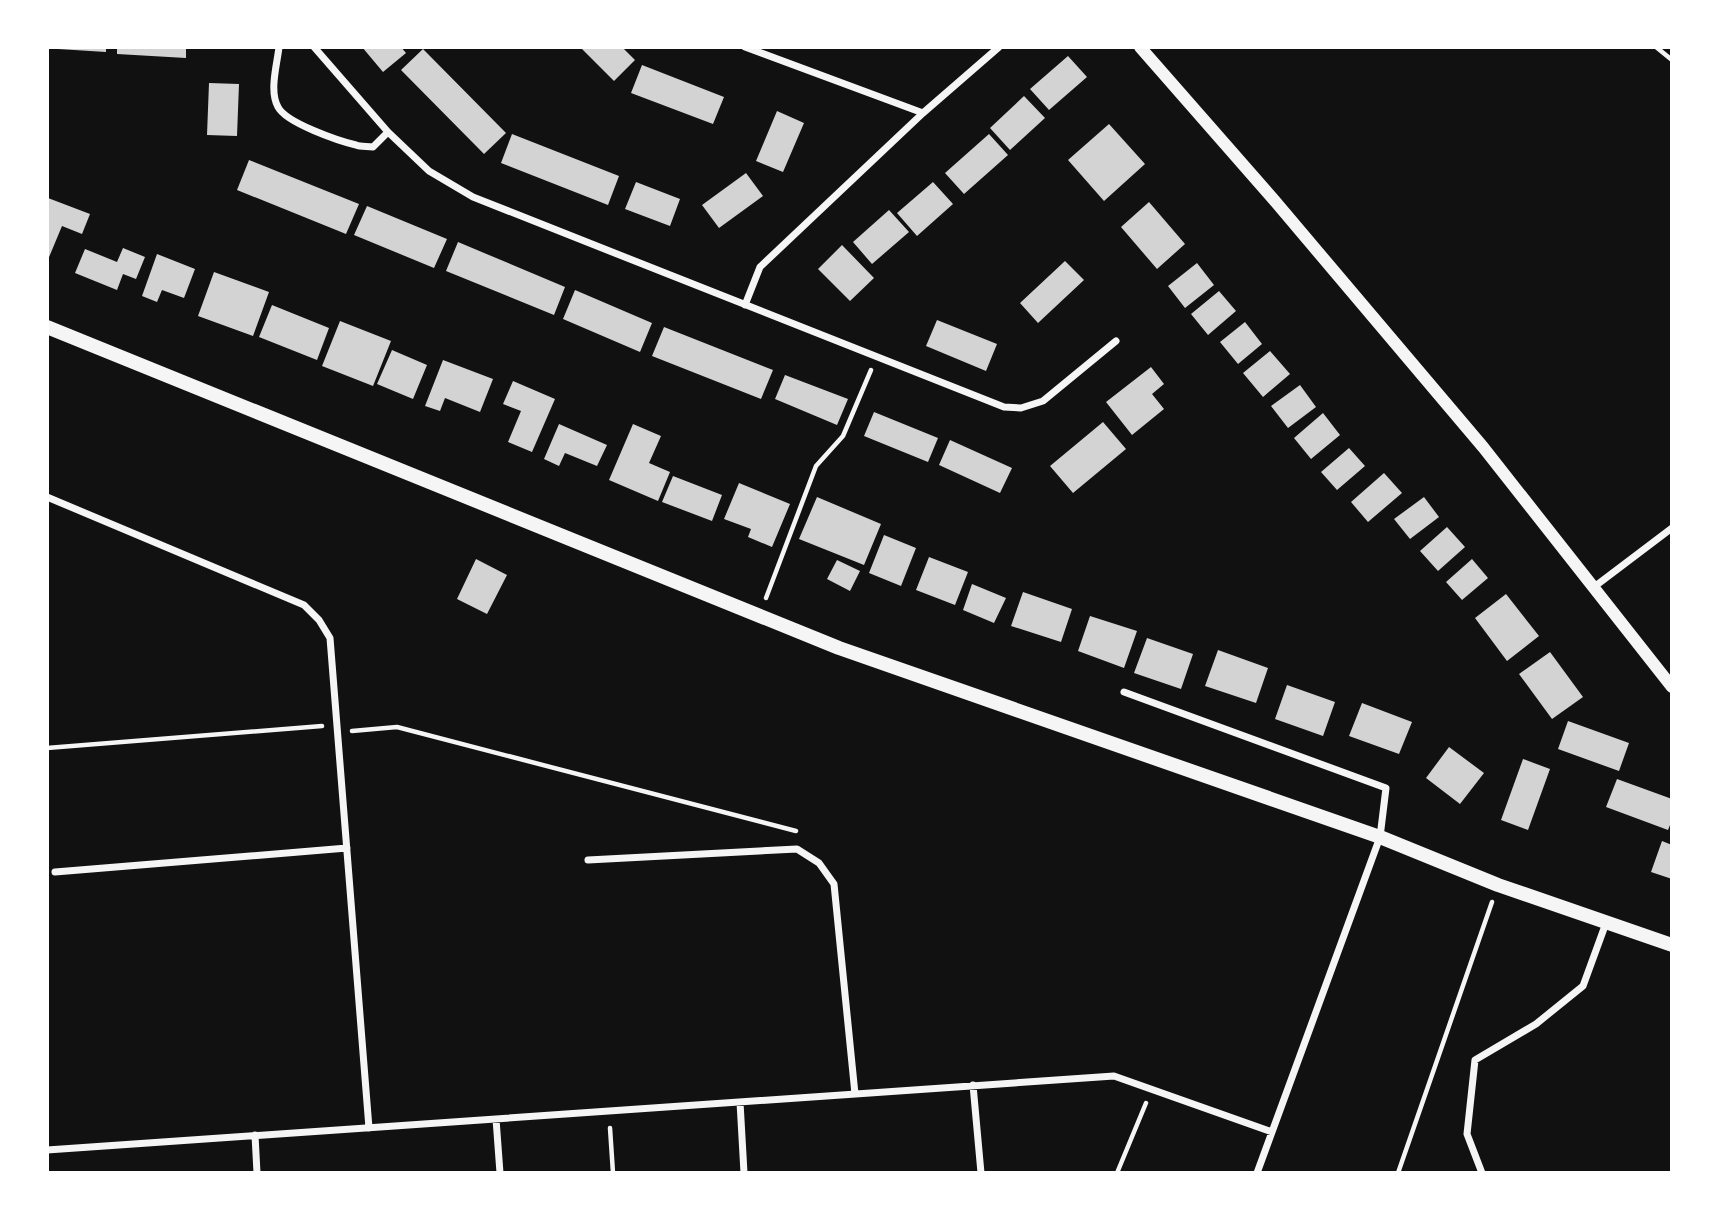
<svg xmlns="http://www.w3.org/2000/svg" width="1719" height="1220" viewBox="0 0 1719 1220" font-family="'Golos Text',sans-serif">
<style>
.building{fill:#d3d3d3}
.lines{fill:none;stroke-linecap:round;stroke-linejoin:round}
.path{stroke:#f5f5f5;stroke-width:4.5}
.minor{stroke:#f5f5f5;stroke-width:7}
.tertiary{stroke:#f5f5f5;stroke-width:12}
.secondary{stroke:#f5f5f5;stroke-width:14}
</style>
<rect width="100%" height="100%" fill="#111"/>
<!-- building -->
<path class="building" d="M58,47h48v5l-48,-3z
M117,47h69v11l-69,-4z
M362,47h39l5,6 -23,19z
M580,47h42l13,13 -21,21z
M423,49l83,84 -22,21 -83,-84z
M1068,56l19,21 -38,33 -19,-21z
M642,65l82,32 -11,27 -82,-31z
M209,83l30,1 -2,52 -30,-1z
M1024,96l21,22 -35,32 -20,-22z
M777,111l27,12 -21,49 -27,-11z
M1109,124l36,40 -41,37 -36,-41z
M512,134l107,42 -11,29 -107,-42z
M989,134l19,21 -44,39 -19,-21z
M249,160l110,44 -13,30 -109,-44z
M746,173l17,23 -44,32 -17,-23z
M636,182l44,17 -10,27 -45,-17z
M933,182l20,22 -36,32 -20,-23z
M48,198l42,16 -8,20 -20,-8 -15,36z
M1149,202l36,42 -28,25 -36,-42z
M367,206l80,33 -13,29 -80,-33z
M889,210l20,22 -37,32 -19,-22z
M458,242l107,45 -11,28 -108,-44z
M842,245l32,33 -24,23 -32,-32z
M123,248l22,9 -9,22 -13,-5 -6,16 -42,-17 10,-24 32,13z
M157,254l38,15 -11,29 -22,-8 -5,12 -15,-6z
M1065,261l19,19 -46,43 -18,-20z
M1197,263l17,22 -29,23 -17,-22z
M214,272l55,20 -16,44 -55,-20z
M575,290l77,33 -12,29 -77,-33z
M1219,291l17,20 -28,24 -17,-21z
M272,305l57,23 -12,32 -58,-23z
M937,320l60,24 -11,27 -60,-25z
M340,321l51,20 -18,45 -51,-20z
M1245,322l17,22 -24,20 -18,-22z
M664,327l109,43 -12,29 -109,-43z
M392,350l35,15 -14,34 -36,-15z
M1270,351l20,23 -27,23 -20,-24z
M443,360l50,19 -13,33 -35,-14 -5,13 -15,-5z
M1151,367l13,17 -12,10 12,15 -32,26 -26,-33z
M785,375l63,24 -11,26 -62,-26z
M513,381l42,18 -23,53 -24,-10 13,-31 -18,-7z
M1300,385l16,22 -28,21 -17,-22z
M874,412l64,26 -10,24 -64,-26z
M1323,413l17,22 -29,24 -17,-21z
M1103,422l23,27 -53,44 -23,-27z
M559,424l48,21 -10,21 -32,-13 -6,13 -15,-7z
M633,424l28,12 -12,27 21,9 -12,29 -49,-21z
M950,440l62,28 -12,25 -61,-28z
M1349,448l16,18 -28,24 -16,-18z
M1384,473l18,20 -34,29 -17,-20z
M673,476l49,19 -10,26 -50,-19z
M739,483l51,21 -18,43 -24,-10 3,-8 -27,-10z
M817,497l64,27 -17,41 -65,-26z
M1424,497l15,20 -29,22 -16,-20z
M1447,527l18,20 -27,24 -18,-20z
M884,535l32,13 -15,38 -32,-13z
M929,557l39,15 -13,33 -39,-15z
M476,559l31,16 -20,39 -30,-15z
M1472,559l16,19 -26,22 -16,-18z
M837,560l23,11 -10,20 -23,-12z
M972,584l34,14 -12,25 -31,-13z
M1023,592l49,17 -11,33 -50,-16z
M1506,594l33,42 -32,25 -32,-43z
M1090,616l47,15 -13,37 -46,-17z
M1147,638l46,16 -12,35 -47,-16z
M1218,650l50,18 -12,35 -51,-17z
M1550,652l33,45 -31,22 -33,-45z
M1287,685l48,17 -12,34 -48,-17z
M1362,703l50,19 -13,32 -50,-18z
M1568,721l61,22 -10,28 -61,-22z
M1449,747l35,26 -24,31 -34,-26z
M1523,759l27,10 -22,61 -27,-10z
M1617,779l55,20v21l-4,10 -62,-23z
M1662,841l10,4v34l-21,-7z"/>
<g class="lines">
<!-- path -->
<path class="path" d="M1656,47l16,13
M766,598l50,-132 27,-30 28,-66
M352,731l45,-4 399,104
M47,748l275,-22
M610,1128l3,45
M1117,1173l29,-70
M1398,1173l94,-271"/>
<!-- minor -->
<path class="minor" d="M279,47c-2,18 -10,44 -1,60 8,16 61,34 78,38 5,2 11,1 17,2l15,-15
M314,47l74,85 41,39 44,26 531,210 17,1 22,-7 73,-60
M745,47l178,66
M745,305l15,-38 163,-154 76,-66
M47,497l257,108 15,15 11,18 39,490
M1594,587l78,-59
M1124,692l262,96 -6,49 -123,336
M588,860l209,-11 22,14 15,21 21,210
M55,872l292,-24
M973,1085l8,88
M740,1102l4,71
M496,1119l4,54
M255,1135l2,38
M47,1150l1067,-74 158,56
M1482,1173l-15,-39 8,-74 61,-36 47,-38 23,-63"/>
<!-- tertiary -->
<path class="tertiary" d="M1140,47l134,153 209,247 189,240"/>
<!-- secondary -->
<path class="secondary" d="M47,327l792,321 541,189 118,48 174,60"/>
</g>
<!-- border -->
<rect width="1719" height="1220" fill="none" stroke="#ffffff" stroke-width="98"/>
</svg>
